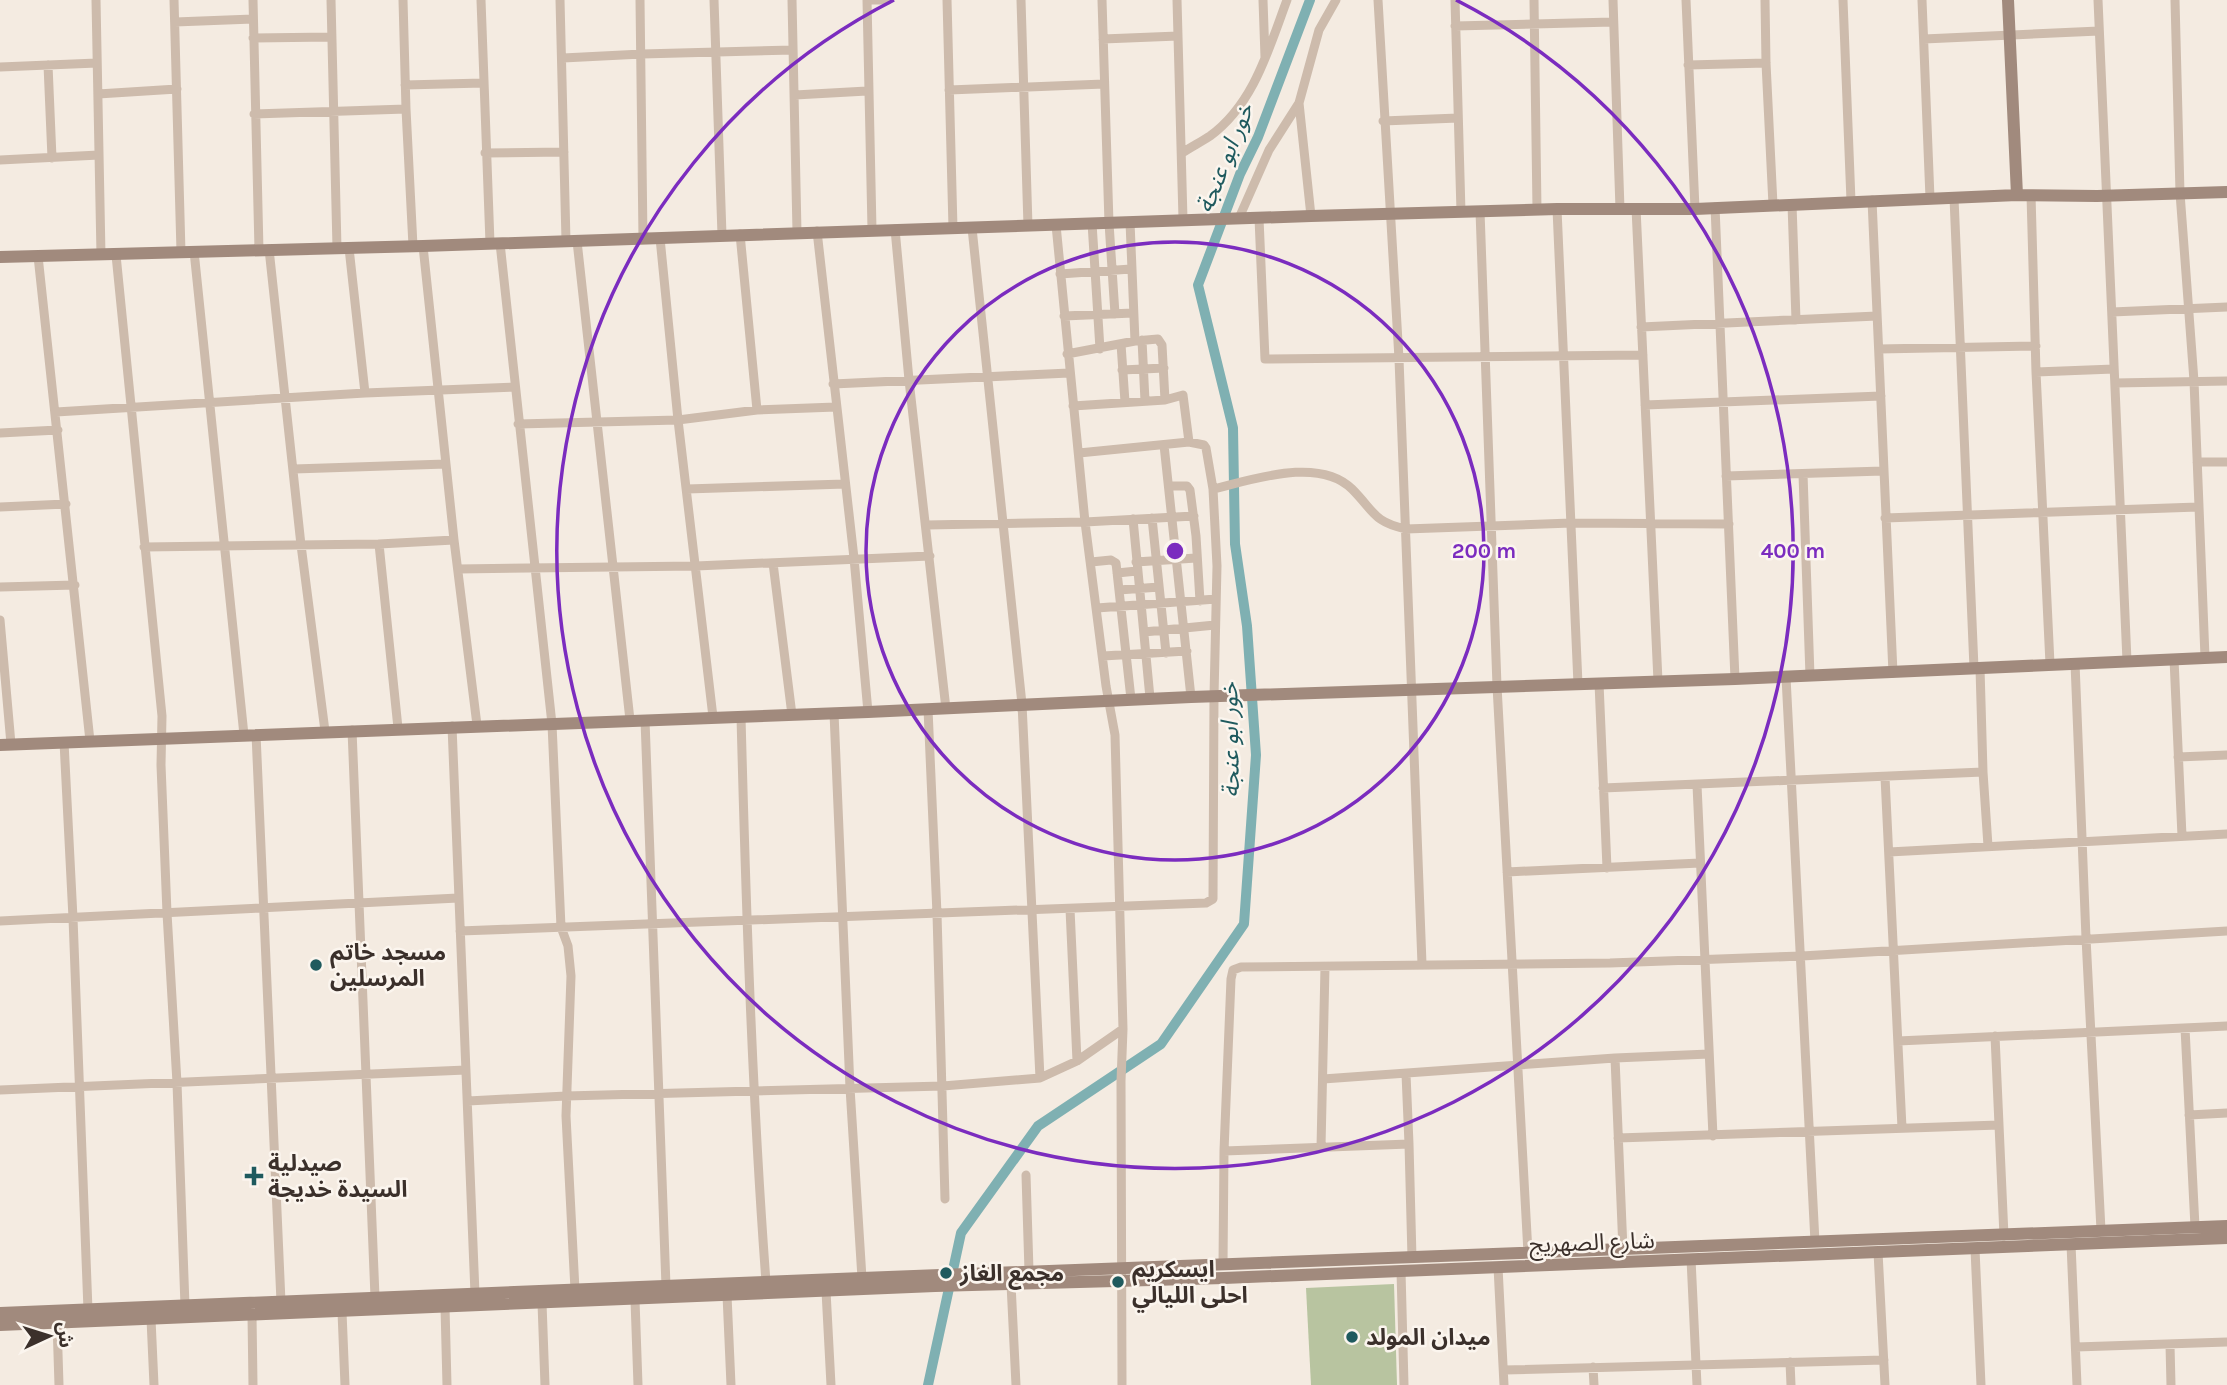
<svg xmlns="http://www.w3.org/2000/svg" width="2227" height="1385" viewBox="0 0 2227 1385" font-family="Karla,'Noto Sans Arabic',sans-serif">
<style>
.green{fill:#b8c4a0}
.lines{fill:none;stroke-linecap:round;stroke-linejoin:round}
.canal{stroke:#7fb0b2;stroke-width:10}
.street{stroke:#cdbbac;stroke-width:9}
.secondary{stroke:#a18a7d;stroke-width:12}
.ring{fill:none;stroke:#7b2cbf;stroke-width:3.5}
.poi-dot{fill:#1f5a5e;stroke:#fbf5ee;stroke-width:2.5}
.labels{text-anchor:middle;stroke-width:5;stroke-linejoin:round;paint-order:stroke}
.poi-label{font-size:23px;font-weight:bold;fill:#3b302b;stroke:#fbf5ee;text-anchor:start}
.street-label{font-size:23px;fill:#3b302b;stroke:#fbf5ee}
.water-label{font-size:24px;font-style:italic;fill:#1f5a5e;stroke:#fbf5ee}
.centre{fill:#7b2cbf;stroke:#fbf5ee;stroke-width:3.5}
.ring-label{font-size:21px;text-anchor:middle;font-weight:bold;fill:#7b2cbf;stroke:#fbf5ee;stroke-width:5;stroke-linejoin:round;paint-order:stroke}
</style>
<rect width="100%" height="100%" fill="#f4ebe1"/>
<!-- green -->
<path class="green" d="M1394,1284l3,101h-86l-5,-97z"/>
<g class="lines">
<!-- canal -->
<path class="canal" d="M928,1385l33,-152 77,-107 123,-82 83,-120 12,-169 -9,-129 -12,-82 -2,-116 -35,-143 42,-111 18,-37 52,-137"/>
<!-- street -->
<path class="street" d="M96,0l5,255
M174,0l7,252
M253,0l6,250
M331,0l6,248
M403,0l3,109 7,137
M481,0l9,243
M560,0l6,241
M640,0l3,239
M714,0l8,235
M792,0l5,232
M867,0l5,229
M867,0h21
M947,0l6,228
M1021,0l7,226
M1102,0l7,223 6,91
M1177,0l6,219
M1263,0l2,57
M1378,0l21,359 23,605
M1455,0l6,212
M1534,0l3,209
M1613,0l7,209
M1686,0l9,209
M1765,0l1,63 7,142
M1843,0l8,201
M1922,0l8,198
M2098,0l29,661
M2175,0l5,193 14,188 11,276
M175,22l78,-3
M1455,26l158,-4
M253,38l78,-1
M1103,39l75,-3
M1924,39l175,-8
M563,58l79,-4 151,-4
M48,65l4,93
M1688,65l78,-2
M0,67l97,-4
M405,85l78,-2
M949,90l155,-6
M98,94l79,-5
M795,95l72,-4
M1299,103l12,113
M254,114l152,-5
M1383,121l75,-3
M485,153l79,-1
M1182,153c9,-6 19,-11 28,-17 44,-32 59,-88 77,-136
M0,160l99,-5
M2031,195l5,177 14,292
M1954,198l20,470
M1872,200l21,473
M1792,204l4,116
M1715,207l20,472
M1636,208l22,473
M1557,209l21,475
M1480,211l17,475 31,567
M1239,218l30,-68 30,-47 20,-73 17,-30
M1259,218l6,141 378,-4
M1130,222l5,119
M1092,223l8,126
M1056,225l29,297 21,164 9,49 8,294 -2,52 1,304
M972,228l50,476 18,374
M895,229l14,151 37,329
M817,231l37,327 14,154
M740,234l17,176
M660,238l18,182 35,297
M577,241l53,479
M500,243l52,481 9,203 7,19 3,30 -5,140 9,174
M423,246l31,294 23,185
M349,248l16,145
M269,249l32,296 24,186
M194,251l50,484
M116,255l46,461 -1,49 6,148 10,170 8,223
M38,256l52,485
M1060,274l71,-5
M2112,312l115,-5
M1064,316l69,-3
M1641,327l236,-11
M1142,340l3,61
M1121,344l4,58
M1879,349l157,-3
M1067,354l68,-13 23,-2 4,6 3,55
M1122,370l42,-2
M2036,372l78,-3
M2115,383l112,-2
M833,384l236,-11
M1645,405l236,-9
M1073,406l92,-6 18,-5 6,47
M56,412l309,-19 149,-6
M518,424l160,-4 79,-10 79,-3
M0,433l58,-3
M1164,445l27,252
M2197,462h30
M294,469l152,-5
M1803,474l7,202
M1726,476l157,-5
M1169,486h18l3,4 6,46 4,65
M687,489l158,-5
M1213,489c39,-9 106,-33 139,0 22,22 21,33 54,40l165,-6 158,1
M0,507l66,-3
M1152,518l14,135
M1885,518l313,-11
M1133,519l17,179
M927,525l158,-3 109,-6
M379,544l19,184
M144,547l235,-3 75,-4
M1091,562l20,-2 5,3 15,136
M1136,562l60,-4
M773,563l19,152
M458,569l238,-3 234,-10
M1117,573l20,-2
M0,587l75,-2
M1119,590l40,-3
M1097,608l119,-9
M0,620l11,124
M1144,632l71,-7
M1103,656l84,-5
M2174,659l8,177
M2075,663l11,275 15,292
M1786,677l29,565
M1599,683l8,185
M928,709l9,205 8,285
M834,713l16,375 12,190
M741,717c5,189 11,377 25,565
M645,720l21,566
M452,726l23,568
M352,730l23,567
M256,734l25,568
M64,742l9,176 15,392
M2178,757l49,-2
M1983,772l5,74
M1885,777l17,351
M1697,785l16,351
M1603,788l380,-16 -3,-104
M1889,852l338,-18
M1507,872l193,-9
M1070,909l7,152
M0,921l458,-23
M460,931l746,-28 7,-4 1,-203 3,-130 -4,-77 -7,-41 -2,-3 -15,-3 -110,11
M2185,1028l10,199
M1995,1036l9,200
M1898,1041l329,-15
M1615,1058l8,192
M1323,1079l292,-21 94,-4
M0,1090l466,-20
M468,1101l98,-5 377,-10 97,-8 37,-17 46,-32
M2189,1115l38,-2
M1618,1138l381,-13
M1409,1144l3,114
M1321,1147l4,-180
M1224,1151l185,-7 -3,-70
M1026,1175l3,96
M2071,1244l6,141
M1975,1249l6,136
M1878,1252l7,133
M1691,1259l6,126
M1223,1265l1,-114 7,-172 2,-9 8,-3 369,-4 192,-7 425,-25
M1498,1267l6,118
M1401,1271l3,114
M1011,1284l5,101
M826,1291l5,94
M727,1295l4,90
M635,1300l3,85
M542,1303l3,82
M445,1307l2,78
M342,1312l3,73
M252,1315l1,70
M151,1319l3,66
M57,1322l2,63
M2170,1345l1,40
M2076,1347l151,-5
M1790,1362l1,23
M1593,1367l1,18
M1504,1370l380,-10"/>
<!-- secondary -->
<path class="secondary" d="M2008,0l9,195 80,1 130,-4
M0,257l423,-11 888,-30 246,-7h138l322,-14
M0,745l868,-33 323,-15 544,-18 492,-22
M0,1313l862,-35 1365,-52
M0,1325l935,-39 289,-8 1003,-40"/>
</g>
<!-- distance rings -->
<g class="ring">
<circle cx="1175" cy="551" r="309"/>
<path d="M1456 0A618 618 0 1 1 894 0"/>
</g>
<!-- markers -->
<g class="poi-dot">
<circle cx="316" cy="965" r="7"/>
<path d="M250.5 1165.5h7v7h7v7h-7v7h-7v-7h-7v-7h7z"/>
<circle cx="946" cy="1273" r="7"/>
<circle cx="1118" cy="1282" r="7"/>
<circle cx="1352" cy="1337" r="7"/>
</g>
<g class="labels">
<!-- poi labels -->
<g class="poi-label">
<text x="330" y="960">مسجد خاتم<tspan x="330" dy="26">المرسلين</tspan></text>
<text x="268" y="1171">صيدلية<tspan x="268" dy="26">السيدة خديجة</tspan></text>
<text x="1132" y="1277">ايسكريم<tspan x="1132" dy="26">احلى الليالي</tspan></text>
<text x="960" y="1281">مجمع الغاز</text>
<text x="1366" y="1345">ميدان المولد</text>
</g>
<!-- street labels -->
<g class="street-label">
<text transform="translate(1592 1242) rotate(-2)" y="8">شارع الصهريج</text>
</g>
<!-- water labels -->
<g class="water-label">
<text transform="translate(1225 158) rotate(-68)" y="8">خور ابو عنجة</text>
<text transform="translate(1230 740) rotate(-91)" y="8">خور ابو عنجة</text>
</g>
</g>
<circle cx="1175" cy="551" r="10" class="centre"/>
<g class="ring-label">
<text x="1484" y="558">200 m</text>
<text x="1793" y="558">400 m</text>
</g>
<!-- north arrow -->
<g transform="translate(49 1336) rotate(86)" stroke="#fbf5ee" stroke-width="5" paint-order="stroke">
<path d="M0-5L12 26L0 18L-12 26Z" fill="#3b302b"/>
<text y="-10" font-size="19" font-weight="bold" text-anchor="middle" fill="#3b302b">ش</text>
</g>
</svg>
